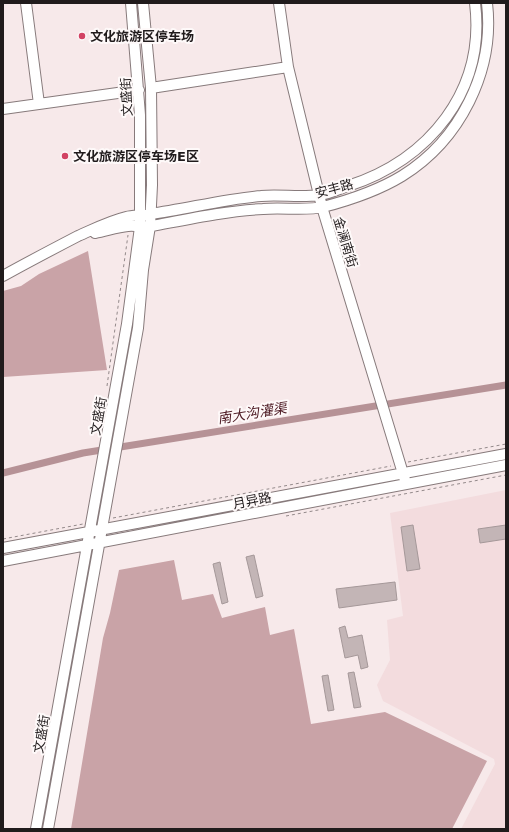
<svg xmlns="http://www.w3.org/2000/svg" width="509" height="832" viewBox="0 0 509 832" font-family="'DejaVu Sans','Noto Sans SC',sans-serif">
<style>
.built{fill:#f3dcde}
.forest{fill:#c9a3a7}
.lines{fill:none;stroke-linecap:round;stroke-linejoin:round}
.canal{stroke:#b69296;stroke-width:7}
.building{fill:#c3b5b6;stroke:#a59899}
.secondary-casing{stroke:#877a7b;stroke-width:12}
.path{stroke:#93898a;stroke-width:1;stroke-dasharray:3 3;stroke-linecap:butt}
.secondary{stroke:#fff;stroke-width:10}
.poi-dot{fill:#d24364;stroke:#fef9f9;stroke-width:1.5}
.labels{text-anchor:middle;stroke-width:4;stroke-linejoin:round;paint-order:stroke}
.poi-label{font-size:13px;font-weight:bold;fill:#201b1c;stroke:#fef9f9;text-anchor:start}
.street-label{font-size:13px;fill:#201b1c;stroke:#fef9f9}
.water-label{font-size:14px;font-style:italic;fill:#522029;stroke:#fef9f9}
</style>
<rect width="100%" height="100%" fill="#f7e9ea"/>
<!-- built -->
<path class="built" d="M506,490v339h-45l34,-65 -1,-5 -111,-58 -6,-16 13,-25 -3,-40 16,-4 -13,-103z"/>
<!-- forest -->
<path class="forest" d="M88,251l19,119 -104,7v-86l18,-5 18,-12z
M174,560l8,40 31,-6 9,24 43,-11 5,28 24,-6 17,95 74,-12 102,49 -35,68h-381l32,-191 7,-25 9,-43z"/>
<g class="lines">
<!-- canal -->
<path class="canal" d="M3,473l80,-20 423,-68"/>
</g>
<!-- building -->
<path class="building" d="M413,525l7,44 -13,2 -6,-44z
M506,525v14l-26,4 -2,-14z
M254,555l9,41 -7,2 -10,-41z
M220,562l8,40 -6,2 -9,-40z
M395,582l2,18 -58,8 -3,-19z
M345,626l3,12 14,-3 6,32 -7,2 -3,-14 -13,3 -6,-30z
M354,672l7,35 -7,1 -6,-35z
M328,675l6,35 -6,1 -6,-35z"/>
<g class="lines">
<defs>
<path id="secondary" d="M26,3l13,101
M279,3l9,64 34,140 83,273
M151,88l137,-21
M3,109l136,-19
M95,233c11,-2 22,-6 33,-7 8,-1 16,2 24,0 37,-7 73,-15 111,-17 19,-2 42,2 60,-2 27,-7 56,-17 79,-31 58,-36 93,-105 85,-173
M3,276c25,-14 50,-27 75,-40 16,-7 31,-15 48,-19 8,-2 16,-1 24,-3 37,-5 74,-15 111,-18 19,-2 39,2 58,-1 10,-1 20,-6 29,-9 81,-26 138,-95 127,-183
M3,548l503,-94
M3,561l503,-96
M36,829l91,-505 13,-97v-112l-9,-112
M48,829l90,-501 5,-58 7,-44 2,-41 -1,-97 -8,-85"/>
</defs>
<!-- secondary casing -->
<use href="#secondary" class="secondary-casing"/>
<!-- path -->
<path class="path" d="M107,386l21,-151
M408,462l98,-18
M286,516l220,-41
M113,518l278,-52
M3,539l80,-15"/>
<!-- secondary -->
<use href="#secondary" class="secondary"/>
</g>
<!-- markers -->
<g class="poi-dot">
<circle cx="82" cy="36" r="4"/>
<circle cx="65" cy="156" r="4"/>
</g>
<g class="labels">
<!-- poi labels -->
<g class="poi-label">
<text x="90" y="41">文化旅游区停车场</text>
<text x="73" y="161">文化旅游区停车场E区</text>
</g>
<!-- street labels -->
<g class="street-label">
<text transform="translate(126 97) rotate(-93)" y="5">文盛街</text>
<text transform="translate(334 188) rotate(-15)" y="5">安丰路</text>
<text transform="translate(346 242) rotate(73)" y="5">金澜南街</text>
<text transform="translate(98 416) rotate(-80)" y="5">文盛街</text>
<text transform="translate(252 500) rotate(-11)" y="5">月异路</text>
<text transform="translate(41 734) rotate(-80)" y="5">文盛街</text>
</g>
<!-- water labels -->
<g class="water-label">
<text transform="translate(252 413) rotate(-9)" y="5">南大沟灌渠</text>
</g>
</g>
<!-- border -->
<rect width="509" height="832" fill="none" stroke="#201b1c" stroke-width="8"/>
</svg>
